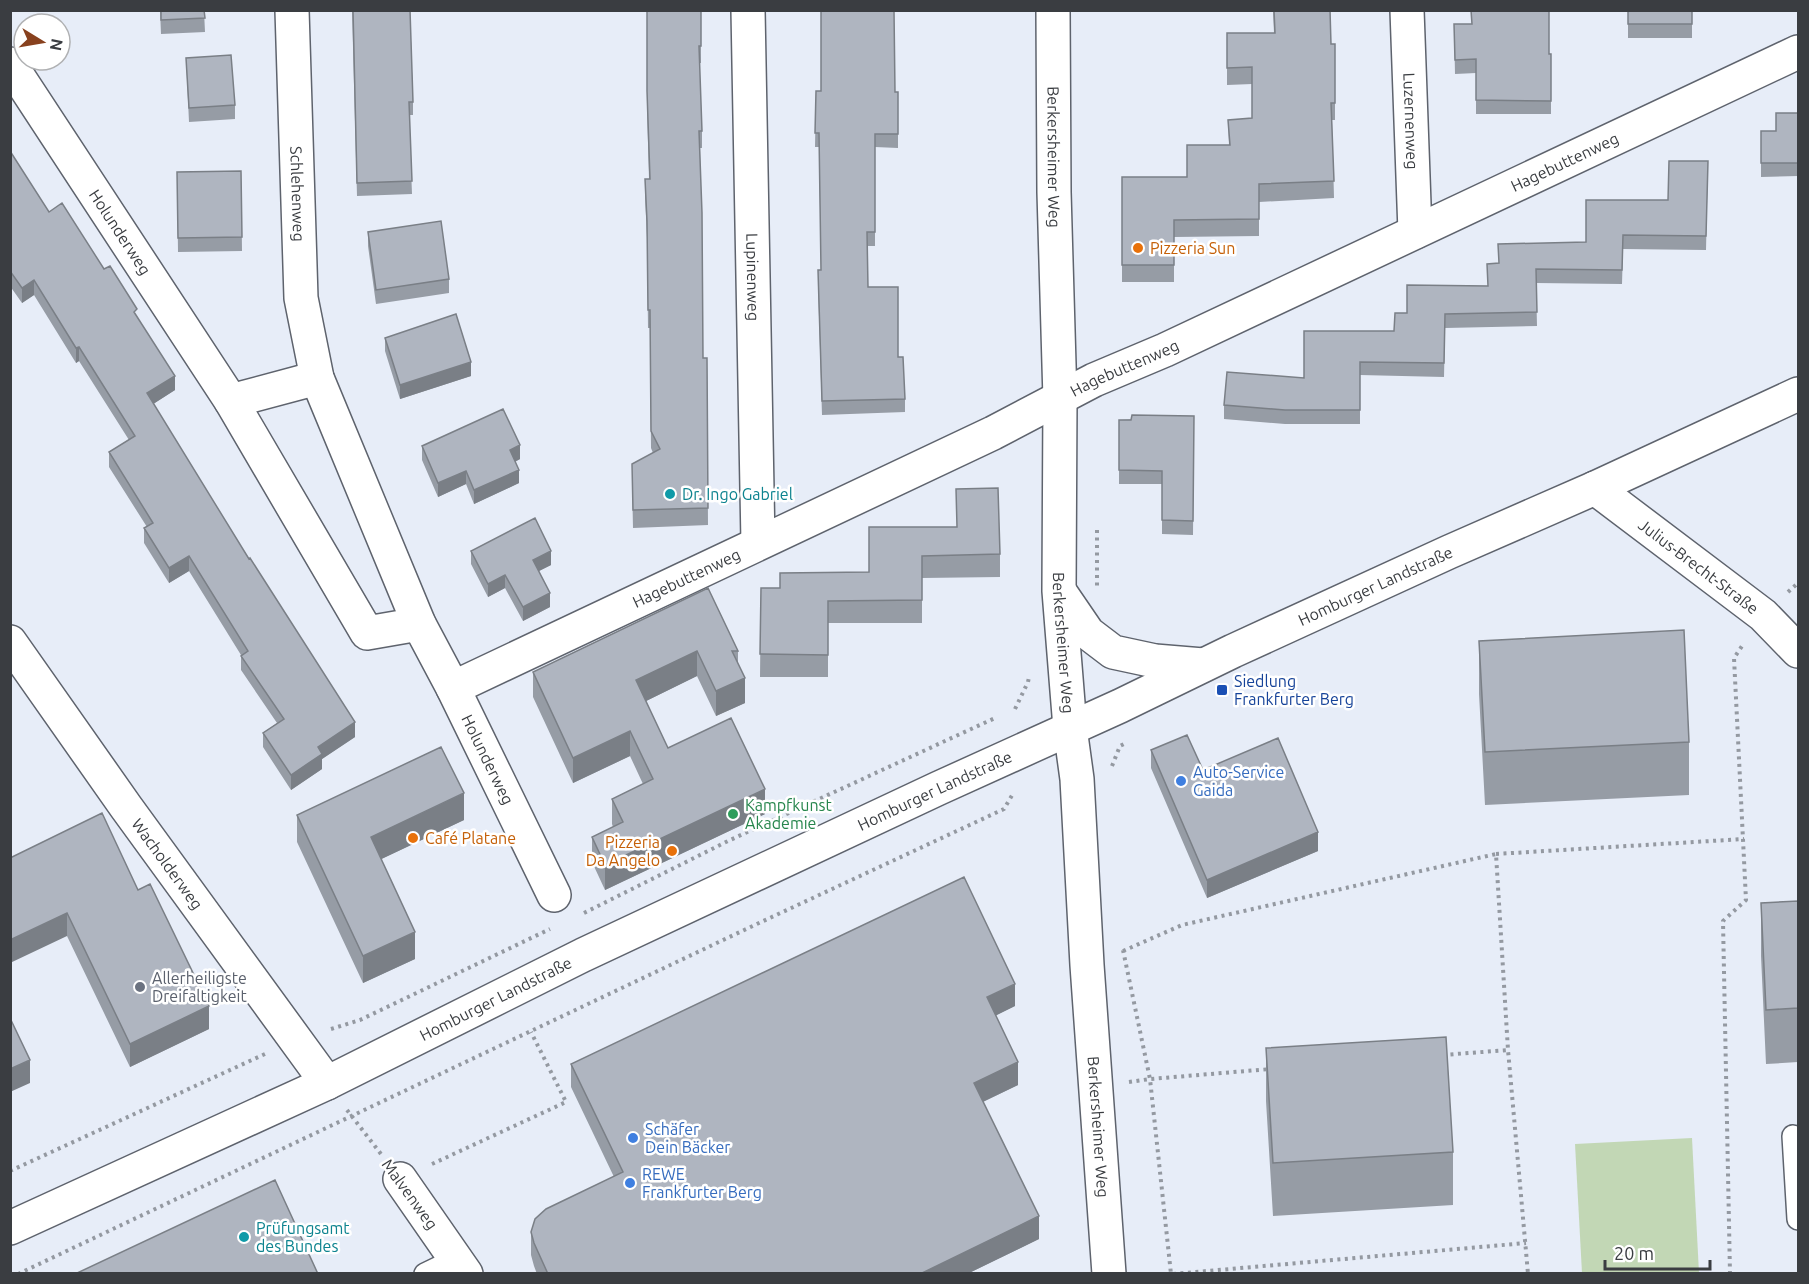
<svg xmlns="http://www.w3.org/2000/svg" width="1809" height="1284" viewBox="0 0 1809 1284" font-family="Ubuntu,sans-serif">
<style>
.green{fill:#c2d7b5}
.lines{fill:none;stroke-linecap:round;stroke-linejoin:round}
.service-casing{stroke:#5e636d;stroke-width:24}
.minor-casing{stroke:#5e636d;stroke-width:36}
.tertiary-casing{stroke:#5e636d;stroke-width:36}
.path{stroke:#9499a1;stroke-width:4;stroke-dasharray:3 4.5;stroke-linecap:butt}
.service{stroke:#fff;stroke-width:21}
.minor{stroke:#fff;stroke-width:33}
.tertiary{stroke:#fff;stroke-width:33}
.wall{fill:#969ca5}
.shaded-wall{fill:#7a7f86}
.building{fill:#afb5c0;stroke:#7a7f86;stroke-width:1.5}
.food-dot{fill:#e8710a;stroke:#fff;stroke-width:2}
.culture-dot{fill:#0f9aa8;stroke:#fff;stroke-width:2}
.transit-dot{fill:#1a4fb4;stroke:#fff;stroke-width:2}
.shop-dot{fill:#3f7fe0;stroke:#fff;stroke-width:2}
.leisure-dot{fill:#2e9e5b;stroke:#fff;stroke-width:2}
.worship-dot{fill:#6b7280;stroke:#fff;stroke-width:2}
.labels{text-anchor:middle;stroke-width:5;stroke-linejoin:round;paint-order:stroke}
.street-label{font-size:16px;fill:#3a3d41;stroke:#fff}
.food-label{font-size:16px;fill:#c56008;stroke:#fff;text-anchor:start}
.culture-label{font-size:16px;fill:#0d838f;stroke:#fff;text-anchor:start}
.transit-label{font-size:16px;fill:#164399;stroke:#fff;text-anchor:start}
.shop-label{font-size:16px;fill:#366cbe;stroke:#fff;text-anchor:start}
.leisure-label{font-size:16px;fill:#27864d;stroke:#fff;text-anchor:start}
.worship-label{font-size:16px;fill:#5b616d;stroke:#fff;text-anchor:start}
</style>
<rect width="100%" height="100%" fill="#e7edf8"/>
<!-- green -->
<path class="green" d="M1692,1138l7,135h-117l-7,-129z"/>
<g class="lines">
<defs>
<path id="service" d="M1793,1136l5,83
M425,1274l31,-15"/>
<g id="minor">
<path id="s1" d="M292,10l9,288 16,80 102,246 34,64 101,207"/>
<path id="s2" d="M748,10l10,533"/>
<path id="s3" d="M1407,10l8,222"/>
<path id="s4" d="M10,64l221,337 86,-23"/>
<path d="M231,401l136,232 52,-9"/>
<path id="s5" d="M1595,488l168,127 35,36"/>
<path id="s6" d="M10,642l116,165 201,276"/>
<path id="s7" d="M453,688l540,-255 101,-53 71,-30 633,-298"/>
<path id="s8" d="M1070,728l7,51 10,186 22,309"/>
<path d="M400,1179l66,95"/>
</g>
<g id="tertiary">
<path id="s9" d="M1053,10l1,182 6,207 -1,192 11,137"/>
<path d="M1060,592l28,41 25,19 42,9 48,4"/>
<path id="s10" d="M10,1228l317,-145 256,-128 356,-167 181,-82 113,-55 216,-99 146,-64 203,-94"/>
</g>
</defs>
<!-- service casing -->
<use href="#service" class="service-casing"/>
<!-- minor casing -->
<use href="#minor" class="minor-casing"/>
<!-- tertiary casing -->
<use href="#tertiary" class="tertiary-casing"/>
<!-- path -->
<path class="path" d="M1097,530v56
M1788,592l10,-9
M1015,709l13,-27 1,-5
M1112,766l8,-20 4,-2
M1496,854l248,-15
M584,913l144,-72 267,-123
M1123,950l27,129 21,195
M1123,951l59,-26 314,-71 12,196 20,224
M331,1029l29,-9 190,-91
M1443,1055l65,-5
M1129,1082l21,-3 121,-10
M347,1110l34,44
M432,1164l134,-62 -35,-70
M10,1171l255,-117
M18,1274l741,-351 245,-114 10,-17
M1173,1274l353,-31
M1730,1274l-7,-353 23,-21 -12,-242 10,-15"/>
<!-- service -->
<use href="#service" class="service"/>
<!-- minor -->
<use href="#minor" class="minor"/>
<!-- tertiary -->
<use href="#tertiary" class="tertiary"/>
</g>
<!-- wall -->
<path class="wall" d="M160,10h59l-15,1 1,21 -44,2z
M352,10h58l3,92v13h-4l3,79 -55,2z
M647,10h54v53h-2l3,68v17h-2l3,210h4l1,167 -75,3 -1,-47 21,-28 -2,-5 -1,-120h-2l-1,-90 -2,-42v-17h4l-2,-71z
M1273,10h57l1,34h4v76h-3l2,78 -75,4v34l-85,1v45h-52v-105h65l42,-32 -1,-25 24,-2v-34l-25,1v-52h47z
M1628,10h64v28h-64z
M1454,24l97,30v60h-75v-41l-21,1z
M186,58l49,47v14l-46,3z
M816,91l82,1v56l-23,-1v99h-8l1,41 30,70 7,42v13l-83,3 -4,-131 3,-14 -2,-123h-4z
M1798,113v63l-37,1v-46h15z
M10,151l39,61 55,57 33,48 38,73 -22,14 202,333 -33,22v10l-31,21 -28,-43v-14l14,-10 -36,-53v-15l-52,-84 -20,12 -25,-40v-15l3,-1 -38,-60v-15l20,-12 -50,-79 -3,2 -42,-68 -12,8 -12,-17z
M1708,161l-2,89 -83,-1 -1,35 -86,-1 1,43 -92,2 -1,49 -84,-2v49h-75l-61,-5v-14l80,-27 90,-47 13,-18 81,-27 10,-23 88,-21 82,-42z
M241,171l1,80 -64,1 -1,-80z
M368,232l81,47v14l-73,11 -8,-58z
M385,338l86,38 -71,23 -15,-48z
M1194,416l-1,119 -31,-1v-50h-43v-64z
M422,446l98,13 -5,3 4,21 -45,21 -8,-20 -28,13 -16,-37z
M869,527l131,27v23l-78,1v45h-94v54h-68l1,-89h19l89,-16z
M471,551l80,14 -12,6 11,36 -27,14 -18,-33 -17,9 -17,-33z
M708,588l30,63v13l7,39 -29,13 -19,-40 -51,25 22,47 97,66 -160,76 -13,-28v-25l21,-10 -1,-3v-25l31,-15 -13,-28 -57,27 -40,-86v-25z
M1479,641l210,101v53l-204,10 -6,-111z
M1151,750l52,20 115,81 -111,47 -56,-130z
M297,815l167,5 -83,39 34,100 -52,24 -66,-141z
M10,858l128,32 71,139 -79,38 -63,-131z
M1798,901v161l-32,2 -5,-108v-53z
M1015,1006l-19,9 22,70 -35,17 56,137 -72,35h-430l-3,-8 -3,-11v-23l83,-55 -43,-90v-23z
M1266,1048l187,104v53l-180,11 -7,-115z"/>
<!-- shaded-wall -->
<path class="shaded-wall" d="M34,280v15l-12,8v-15z
M79,347v14l-3,2v-15z
M471,362v14l-71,23v-14z
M175,376v14l-28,18v-15z
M520,445v14l-10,5v-14z
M519,470v13l-45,21v-14z
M466,471v13l-28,13v-14z
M551,551v14l-18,9v-14z
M189,556v15l-20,12v-15z
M505,575v13l-17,9v-13z
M550,593v14l-27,14v-14z
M697,651v25l-61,30v-26z
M745,678v25l-29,13v-25z
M355,722v15l-33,22v10l-31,21v-15l27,-28z
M630,731v25l-57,27v-25z
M765,789v25l-160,76v-25z
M464,793v27l-93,44v-27z
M1318,832v19l-111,47v-18z
M67,913v23l-57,27v-23z
M415,932v27l-52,24v-27z
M1015,984v22l-28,14v-23z
M209,1006v23l-79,38v-23z
M30,1060v23l-20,9v-23z
M1018,1062v23l-44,21v-23z
M1039,1216v23l-72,35h-47z"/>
<!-- building -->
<path class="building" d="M161,10h43l1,8 -44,2z
M353,10h57l3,92h-4l3,79 -55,2z
M647,10h54v36h-2l3,85h-3l3,82 1,145h4l1,150 -75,2 -1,-46 28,-15 -9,-18 -1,-121h-2l-1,-89 -2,-42h5l-3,-88z
M821,10h73l1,82h3v42h-23v98h-8l1,55h30v70h5l2,42 -83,2 -4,-131h3l-2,-137h-4l1,-42h5z
M1274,10h56l1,34h4v59h-4l3,78 -75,3v35l-85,1v45h-52v-88h65v-32h43l-2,-25 24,-2v-51l-25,1v-35h48z
M1471,10h78v44h2v47l-75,-1v-41l-21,1 -1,-36h18z
M1628,10h64v14h-64z
M231,55l4,50 -46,3 -3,-50z
M1776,113h22v50h-37v-32h15z
M10,151l39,61 13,-9 42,66 6,-3 27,43 -3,3 41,64 -28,17 102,166 1,-1 105,164 -37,25 4,7 -31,21 -28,-42 21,-14 -43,-63 7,-5 -59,-95 -20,12 -25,-40 9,-5 -44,-71 26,-16 -56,-89 -3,1 -42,-68 -12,8 -12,-17z
M1669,161h39l-2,75 -83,-1 -1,35 -86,-1 1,43 -92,2 -1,49 -84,-1v48h-75l-61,-5 3,-33 77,6v-47h90l1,-18h12v-28l81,1 -1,-22 12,-1 -1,-19 88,-2v-42h82z
M241,171l1,66 -64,1 -1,-66z
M441,221l8,58 -73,11 -8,-58z
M456,314l15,48 -71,23 -15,-47z
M503,409l17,36 -10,5 9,20 -45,20 -8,-19 -28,12 -16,-37z
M1132,415l62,1 -1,105 -31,-1v-49l-43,-1v-50h12z
M998,488l2,66 -78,2v44l-94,1v54l-68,-1 1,-66h19v-15l89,-1v-45h88l-1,-38z
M535,518l16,33 -18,9 17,33 -27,14 -18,-32 -17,9 -17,-33z
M708,588l30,63h-6l13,27 -29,13 -19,-40 -61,29 32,68 63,-30 34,71 -160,76 -13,-28 31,-15 -11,-23 41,-20 -23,-48 -57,27 -40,-86z
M1684,630l5,112 -204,10 -6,-111z
M1187,735l16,35 75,-32 40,94 -111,48 -56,-130z
M441,747l23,46 -93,44 44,95 -52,24 -66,-141z
M102,813l36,77 12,-6 59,122 -79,38 -63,-131 -57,27v-82z
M964,877l51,107 -28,13 31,65 -44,21 65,133 -119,58h-372l-14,-31 -3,-11 4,-13 11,-10 77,-37 -52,-108z
M1798,901v107l-32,2 -5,-107z
M10,1018l20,42 -20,9z
M1446,1037l7,115 -180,11 -7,-115z
M275,1180l43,94h-243z"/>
<!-- markers -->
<g class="food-dot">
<circle cx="1138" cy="248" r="6"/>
<circle cx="413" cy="838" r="6"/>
<circle cx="672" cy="851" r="6"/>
</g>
<g class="culture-dot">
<circle cx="670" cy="494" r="6"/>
<circle cx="244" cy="1237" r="6"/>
</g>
<rect class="transit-dot" x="1216" y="684" width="12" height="12" rx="3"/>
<g class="shop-dot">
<circle cx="1181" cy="781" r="6"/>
<circle cx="633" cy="1138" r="6"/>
<circle cx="630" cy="1183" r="6"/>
</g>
<circle class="leisure-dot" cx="733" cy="814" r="6"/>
<circle class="worship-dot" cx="140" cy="987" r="6"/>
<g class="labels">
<!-- street labels -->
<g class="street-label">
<text dy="6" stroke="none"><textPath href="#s3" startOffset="111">Luzernenweg</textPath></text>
<text dy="6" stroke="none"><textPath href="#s9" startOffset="147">Berkersheimer Weg</textPath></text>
<text dy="6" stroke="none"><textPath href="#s7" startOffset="1230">Hagebuttenweg</textPath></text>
<text dy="6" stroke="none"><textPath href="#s1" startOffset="184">Schlehenweg</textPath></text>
<text dy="6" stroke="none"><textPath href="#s4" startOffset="201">Holunderweg</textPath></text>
<text dy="6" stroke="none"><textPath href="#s2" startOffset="267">Lupinenweg</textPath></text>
<text dy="6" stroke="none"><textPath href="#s7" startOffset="744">Hagebuttenweg</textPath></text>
<text dy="6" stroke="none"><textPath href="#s5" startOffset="130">Julius-Brecht-Straße</textPath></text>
<text dy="6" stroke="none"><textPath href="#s7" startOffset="258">Hagebuttenweg</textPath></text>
<text dy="6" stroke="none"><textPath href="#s10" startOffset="1509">Homburger Landstraße</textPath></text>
<text dy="6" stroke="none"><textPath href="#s9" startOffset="633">Berkersheimer Weg</textPath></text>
<text dy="6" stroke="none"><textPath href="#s1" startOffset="788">Holunderweg</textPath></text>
<text dy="6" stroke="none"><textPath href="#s10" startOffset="1023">Homburger Landstraße</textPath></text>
<text dy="6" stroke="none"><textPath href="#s6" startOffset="272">Wacholderweg</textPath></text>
<text dy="6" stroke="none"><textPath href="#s10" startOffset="537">Homburger Landstraße</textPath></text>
<text dy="6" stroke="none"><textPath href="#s8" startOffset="400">Berkersheimer Weg</textPath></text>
<text transform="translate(410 1194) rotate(54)" y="6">Malvenweg</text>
</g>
<!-- food labels -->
<g class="food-label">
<text x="1150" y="254">Pizzeria Sun</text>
<text x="425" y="844">Café Platane</text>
<text x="660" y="848" text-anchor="end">Pizzeria<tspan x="660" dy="18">Da Angelo</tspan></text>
</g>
<!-- culture labels -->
<g class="culture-label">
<text x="682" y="500">Dr. Ingo Gabriel</text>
<text x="256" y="1234">Prüfungsamt<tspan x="256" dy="18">des Bundes</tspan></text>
</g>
<!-- transit labels -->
<g class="transit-label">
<text x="1234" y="687">Siedlung<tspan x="1234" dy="18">Frankfurter Berg</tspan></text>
</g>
<!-- shop labels -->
<g class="shop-label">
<text x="1193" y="778">Auto-Service<tspan x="1193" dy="18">Gaida</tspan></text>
<text x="645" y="1135">Schäfer<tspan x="645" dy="18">Dein Bäcker</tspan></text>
<text x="642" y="1180">REWE<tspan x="642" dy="18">Frankfurter Berg</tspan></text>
</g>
<!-- leisure labels -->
<g class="leisure-label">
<text x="745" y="811">Kampfkunst<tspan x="745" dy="18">Akademie</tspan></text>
</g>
<!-- worship labels -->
<g class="worship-label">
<text x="152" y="984">Allerheiligste<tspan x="152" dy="18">Dreifaltigkeit</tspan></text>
</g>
</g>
<!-- border -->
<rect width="1809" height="1284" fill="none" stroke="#3a3d41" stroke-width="24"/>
<!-- north arrow -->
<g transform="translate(42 42) rotate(101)"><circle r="28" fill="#ffffff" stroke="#b0b1b3" stroke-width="1.5"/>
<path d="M0-4.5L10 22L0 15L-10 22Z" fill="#88411e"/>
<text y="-9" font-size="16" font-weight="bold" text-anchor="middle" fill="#3a3d41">N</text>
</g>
<!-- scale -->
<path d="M1605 1260v9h105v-9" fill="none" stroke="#3a3d41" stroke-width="3"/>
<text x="1614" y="1260" font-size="18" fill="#3a3d41" stroke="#ffffff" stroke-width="4.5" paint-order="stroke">20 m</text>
</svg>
